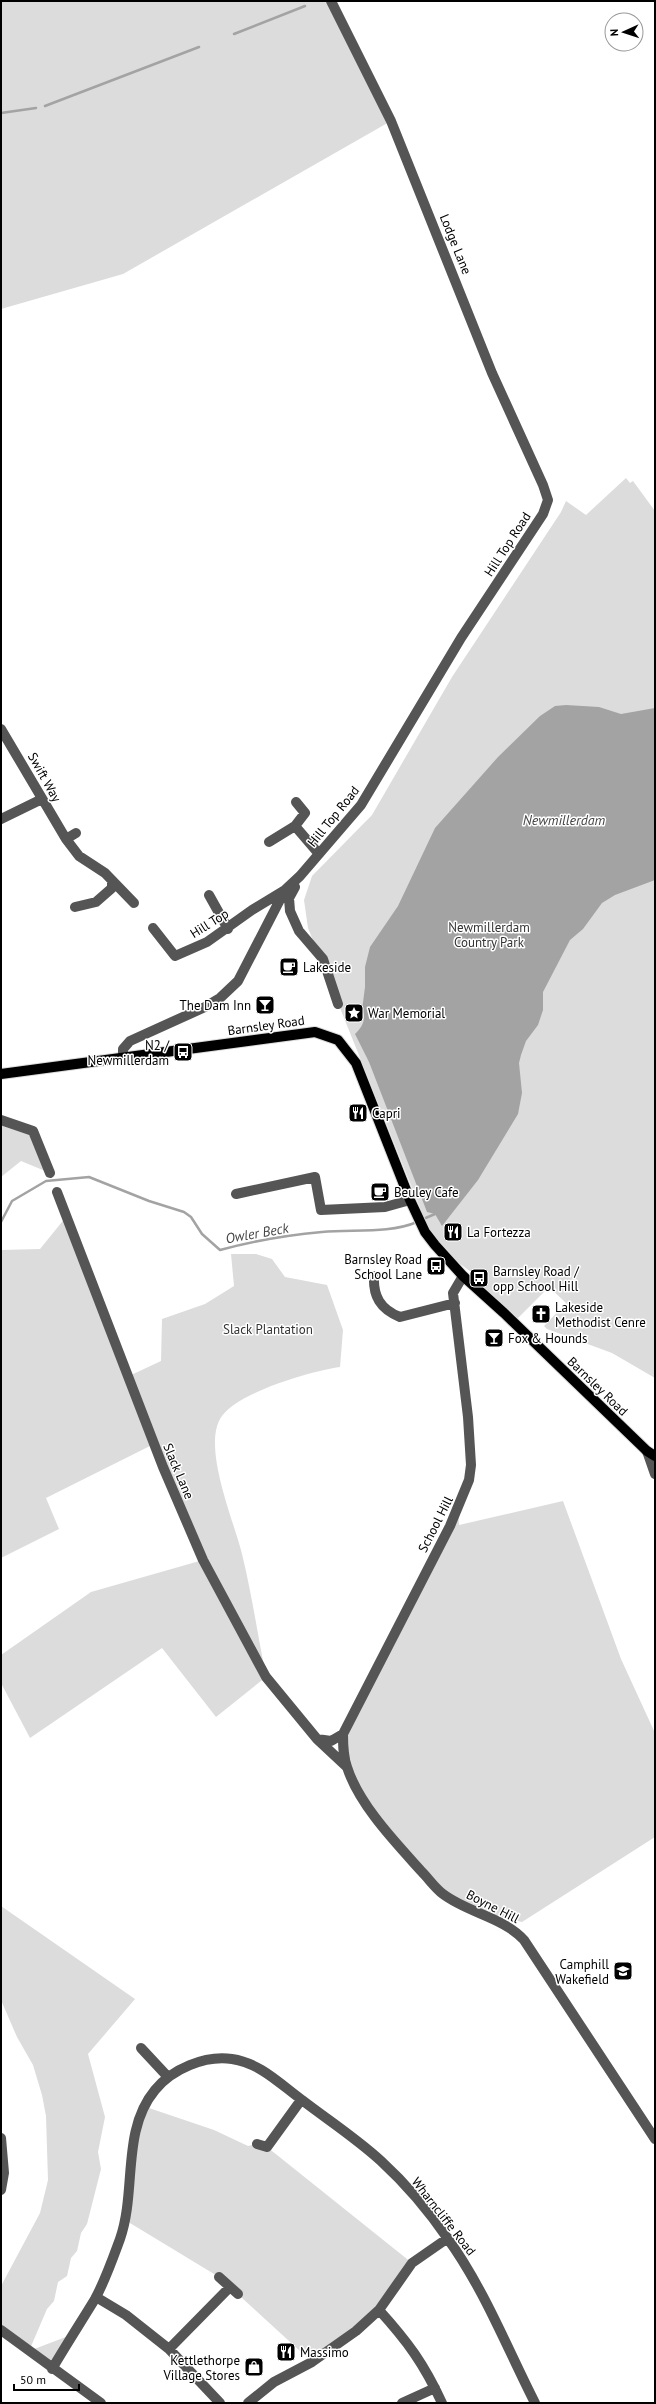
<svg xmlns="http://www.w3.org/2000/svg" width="656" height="2404" viewBox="0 0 656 2404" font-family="'PT Sans',sans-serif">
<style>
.green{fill:#dcdcdc}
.water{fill:#a3a3a3}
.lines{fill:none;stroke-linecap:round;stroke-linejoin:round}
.stream{stroke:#a3a3a3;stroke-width:2.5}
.major-casing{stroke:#dbdbdb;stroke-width:12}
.minor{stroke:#555;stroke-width:10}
.major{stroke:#000;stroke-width:10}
.labels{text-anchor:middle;stroke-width:3;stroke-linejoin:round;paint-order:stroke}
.street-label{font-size:13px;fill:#000;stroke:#fff}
.park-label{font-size:13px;fill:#333;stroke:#fff}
.poi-label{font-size:13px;fill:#000;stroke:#fff;text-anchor:start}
.water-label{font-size:14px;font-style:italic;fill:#444;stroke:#fff}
</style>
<rect width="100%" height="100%" fill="#fff"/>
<!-- green -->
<path class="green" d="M1,1h330l60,120 -268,153 -122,35z
M626,478l4,5 3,-2 22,30v867l-43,-25 -65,-24 -3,-3 22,-23 -17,-16 -35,35 -34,-30 -1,-14 -44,-33 -127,-317 -4,-28 8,-24 60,-61 80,-138 109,-165 5,-11 20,14z
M1,1120l32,11 17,42 -29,-12 -20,16z
M66,1217l63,159 32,-15 1,-42 43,-15 29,-18 -3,-32h25l16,5 13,18 42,8 16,45 -3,37c-28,4 -106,26 -120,52 -17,31 14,102 22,135 10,41 16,82 24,123l-50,40 -54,-69 -132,90 -29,-55v-28l90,-63 112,-32 -49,-116 -108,54 13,31 -58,29v-308l39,-1z
M563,1501l58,158 34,74v104l-133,85 -54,-13 -25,-15 -87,-106 -13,-54 115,-225 1,16z
M1,1906l134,93 -47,55 17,63 -7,35 3,17 -14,55 -6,9 -4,18 -6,7 -4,18 -9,6 -4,19 -7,8 -18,42 42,-16 -19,34 -51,-39v-44l39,-73 8,-33 -2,-64 -4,-21 -9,-30 -16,-28 -16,-37z
M143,2106l71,24 34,16 9,-2 10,3 145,116 -33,47 -67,52 -93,-85 -94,-57z"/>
<!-- water -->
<path class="water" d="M566,705l33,2 22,7 34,-6v172l-40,15 -13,8 -19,26 -13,11 -27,52v18l-5,15 -12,16 -5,14 -2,8 3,30 -4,21 -40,66 -36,46 -7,-12 -8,-2 -58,-150 -14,-28c7,-6 12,-16 7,-24l3,-23v-20l5,-20 28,-41 37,-78 63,-71 42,-41 15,-10z"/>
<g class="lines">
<!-- stream -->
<path class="stream" d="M234,34l71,-28
M45,106l154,-59
M1,113l35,-5
M421,1220l14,-6
M1,1222l11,-21 34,-20 43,-4 60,24 35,11 7,5 11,17 18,16c33,-9 68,-15 102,-18 31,-3 67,2 95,-10"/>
<defs>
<path id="major" d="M1,1074l314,-42 23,8 18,23 54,137 15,32 10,13 28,31 41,37 143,138 8,5"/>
</defs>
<!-- major casing -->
<use href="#major" class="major-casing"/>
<!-- minor -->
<path class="minor" d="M1,729l65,110 13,17 26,17 29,30
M1,819l41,-20
M295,826l24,28
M66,839l10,-6
M269,842l26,-16 10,-13 -9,-11
M295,887l-6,11 1,13 9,20 24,28 15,45
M209,895l19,34
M75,907l21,-5 16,-14v-7
M153,928l22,28 32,-14 45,-32 33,-20
M123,1058v-9l7,-8 75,-34 15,-9 18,-17 47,-91 15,-14 61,-71 100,-167 82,-124 5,-14 -5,-15 -51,-112 -101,-252 -60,-120
M1,1120l32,11 17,42
M57,1192l106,275 40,93 63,117 51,62 30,28
M236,1194l79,-17 6,33 64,-3 25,-7
M374,1276c-1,20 6,33 26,41l55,-14
M463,1276l-10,17 15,124 3,48 -2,15 -19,46 -107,208c0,11 0,22 4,33 12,38 49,76 75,105 7,7 13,16 21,22 25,19 60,23 81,46l131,199
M647,1451l8,23
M317,1739l14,2 12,-7
M141,2048l27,29
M1,2138l3,35 -3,17
M257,2144l10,3 34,-47
M219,2277l19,17
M96,2297l30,18 43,34 51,54
M379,2310c29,32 45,54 63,93
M1,2330l100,73
M169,2349l60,-61
M52,2369c14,-24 29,-47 43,-70 10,-18 18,-41 25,-60 17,-49 1,-108 35,-149 17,-21 50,-35 77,-31 28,4 48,25 70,41 26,20 54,38 79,61 25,23 48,50 67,78 36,50 59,109 87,164
M248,2403l26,-21 38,-20 44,-31 23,-21 33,-47 36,-25
M402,2403l33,-15"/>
<!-- major -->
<use href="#major" class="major"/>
</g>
<!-- icons -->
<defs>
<symbol id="cafe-square" viewBox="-11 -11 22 22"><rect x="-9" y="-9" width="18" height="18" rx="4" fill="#000" stroke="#fff"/><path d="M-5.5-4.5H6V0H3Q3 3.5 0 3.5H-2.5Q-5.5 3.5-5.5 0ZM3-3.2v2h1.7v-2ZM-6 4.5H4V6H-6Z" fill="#fff"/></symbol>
<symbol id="bar-square" viewBox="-11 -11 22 22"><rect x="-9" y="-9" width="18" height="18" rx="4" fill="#000" stroke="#fff"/><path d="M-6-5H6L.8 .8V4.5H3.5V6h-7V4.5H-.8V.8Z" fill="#fff"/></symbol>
<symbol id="sight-square" viewBox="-11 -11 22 22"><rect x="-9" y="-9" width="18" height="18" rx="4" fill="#000" stroke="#fff"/><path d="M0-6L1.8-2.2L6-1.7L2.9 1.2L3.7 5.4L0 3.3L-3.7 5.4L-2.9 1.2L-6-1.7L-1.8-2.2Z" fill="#fff"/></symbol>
<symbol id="bus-square" viewBox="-11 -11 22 22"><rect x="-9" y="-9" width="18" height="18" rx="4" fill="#000" stroke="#fff"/><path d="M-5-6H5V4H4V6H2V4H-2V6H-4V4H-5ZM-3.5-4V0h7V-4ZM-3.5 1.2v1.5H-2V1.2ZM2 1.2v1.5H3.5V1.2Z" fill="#fff"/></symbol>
<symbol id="restaurant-square" viewBox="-11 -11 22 22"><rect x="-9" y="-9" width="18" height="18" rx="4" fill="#000" stroke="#fff"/><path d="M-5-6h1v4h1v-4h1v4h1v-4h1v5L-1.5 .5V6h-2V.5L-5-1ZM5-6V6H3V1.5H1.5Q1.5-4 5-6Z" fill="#fff"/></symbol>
<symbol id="church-square" viewBox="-11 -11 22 22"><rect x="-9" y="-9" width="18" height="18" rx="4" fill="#000" stroke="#fff"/><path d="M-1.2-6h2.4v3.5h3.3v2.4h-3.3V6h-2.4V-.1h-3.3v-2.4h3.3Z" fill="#fff"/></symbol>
<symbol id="university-square" viewBox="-11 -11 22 22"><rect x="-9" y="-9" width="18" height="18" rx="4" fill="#000" stroke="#fff"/><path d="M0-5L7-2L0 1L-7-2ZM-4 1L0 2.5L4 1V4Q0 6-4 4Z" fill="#fff"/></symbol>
<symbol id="shop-square" viewBox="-11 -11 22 22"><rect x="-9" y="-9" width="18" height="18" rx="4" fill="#000" stroke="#fff"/><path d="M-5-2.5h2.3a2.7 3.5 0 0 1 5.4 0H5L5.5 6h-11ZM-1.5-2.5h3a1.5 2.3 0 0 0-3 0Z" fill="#fff"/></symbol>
</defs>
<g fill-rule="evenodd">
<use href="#cafe-square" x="278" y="956" width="22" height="22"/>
<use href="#bar-square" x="254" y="994" width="22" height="22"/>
<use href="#sight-square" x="343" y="1002" width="22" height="22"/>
<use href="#bus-square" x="172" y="1041" width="22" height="22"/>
<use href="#restaurant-square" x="347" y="1102" width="22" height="22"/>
<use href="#cafe-square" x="369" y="1181" width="22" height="22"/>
<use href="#restaurant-square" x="442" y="1221" width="22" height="22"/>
<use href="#bus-square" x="425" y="1255" width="22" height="22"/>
<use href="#bus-square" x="468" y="1267" width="22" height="22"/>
<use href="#church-square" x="530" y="1303" width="22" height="22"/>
<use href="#bar-square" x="483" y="1327" width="22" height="22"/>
<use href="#university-square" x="612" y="1960" width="22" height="22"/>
<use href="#restaurant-square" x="275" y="2341" width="22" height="22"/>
<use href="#shop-square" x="243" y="2356" width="22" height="22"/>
</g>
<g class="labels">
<!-- street labels -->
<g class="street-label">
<text transform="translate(456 244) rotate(68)" y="5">Lodge Lane</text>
<text transform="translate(507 544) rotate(-57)" y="5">Hill Top Road</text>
<text transform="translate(45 777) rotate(61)" y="5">Swift Way</text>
<text transform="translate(333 816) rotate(-51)" y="5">Hill Top Road</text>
<text transform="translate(209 923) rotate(-32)" y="5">Hill Top</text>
<text transform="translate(266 1025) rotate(-8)" y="5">Barnsley Road</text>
<text transform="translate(598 1386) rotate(44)" y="5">Barnsley Road</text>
<text transform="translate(179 1471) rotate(67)" y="5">Slack Lane</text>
<text transform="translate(435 1524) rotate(-63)" y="5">School Hill</text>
<text transform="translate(493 1906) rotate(27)" y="5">Boyne Hill</text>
<text transform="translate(444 2216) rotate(52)" y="5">Wharncliffe Road</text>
</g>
<!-- park labels -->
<g class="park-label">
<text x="489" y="932">Newmillerdam<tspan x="489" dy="15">Country Park</tspan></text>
<text x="268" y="1334">Slack Plantation</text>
</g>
<!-- poi labels -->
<g class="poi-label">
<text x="303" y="972">Lakeside</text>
<text x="251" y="1010" text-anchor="end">The Dam Inn</text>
<text x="368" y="1018">War Memorial</text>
<text x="169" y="1050" text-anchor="end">N2 /<tspan x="169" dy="15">Newmillerdam</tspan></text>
<text x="372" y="1118">Capri</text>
<text x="394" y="1197">Beuley Cafe</text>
<text x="467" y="1237">La Fortezza</text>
<text x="422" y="1264" text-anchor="end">Barnsley Road<tspan x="422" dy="15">School Lane</tspan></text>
<text x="493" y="1276">Barnsley Road /<tspan x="493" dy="15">opp School Hill</tspan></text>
<text x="555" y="1312">Lakeside<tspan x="555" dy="15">Methodist Cenre</tspan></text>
<text x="508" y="1343">Fox &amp; Hounds</text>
<text x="609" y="1969" text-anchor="end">Camphill<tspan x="609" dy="15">Wakefield</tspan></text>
<text x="300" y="2357">Massimo</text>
<text x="240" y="2365" text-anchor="end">Kettlethorpe<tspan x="240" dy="15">Village Stores</tspan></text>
</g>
<!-- water labels -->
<g class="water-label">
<text x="564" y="825">Newmillerdam</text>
<text transform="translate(257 1233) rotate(-10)" y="5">Owler Beck</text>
</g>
</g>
<!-- border -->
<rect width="656" height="2404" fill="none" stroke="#000000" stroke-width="4"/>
<!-- north arrow -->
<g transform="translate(624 32) rotate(267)"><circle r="19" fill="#ffffff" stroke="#999999"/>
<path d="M0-3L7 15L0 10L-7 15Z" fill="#000000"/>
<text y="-6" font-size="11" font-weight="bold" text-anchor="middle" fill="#000000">N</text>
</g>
<!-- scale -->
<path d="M14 2384v6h65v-6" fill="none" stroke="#000000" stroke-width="2"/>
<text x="20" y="2384" font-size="12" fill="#000000" stroke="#ffffff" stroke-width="3" paint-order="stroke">50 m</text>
</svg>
